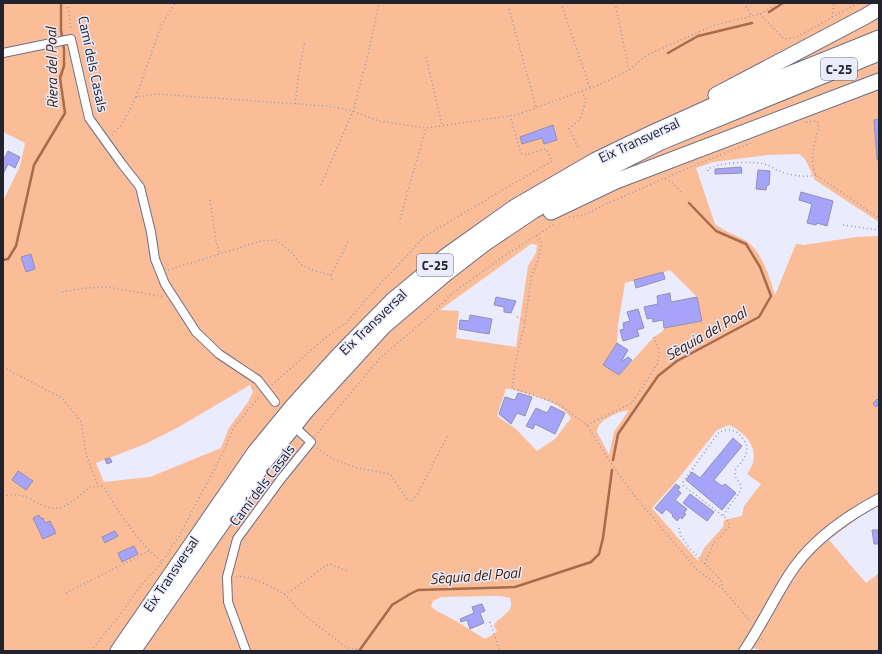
<svg xmlns="http://www.w3.org/2000/svg" width="882" height="654" viewBox="0 0 882 654" font-family="'Titillium Web',sans-serif">
<style>
.green{fill:#fbbc98;fill-rule:evenodd}
.lines{fill:none;stroke-linecap:round;stroke-linejoin:round}
.stream{stroke:#a76c4b;stroke-width:2.5}
.building{fill:#a6a3fa;stroke:#9191ab}
.minor-casing{stroke:#6d6d86;stroke-width:10}
.tertiary-casing{stroke:#6d6d86;stroke-width:12}
.motorway-casing{stroke:#6d6d86;stroke-width:17}
.path{stroke:#9b9caa;stroke-width:1.5;stroke-dasharray:1 3;stroke-linecap:butt}
.minor{stroke:#fff;stroke-width:8}
.tertiary{stroke:#fff;stroke-width:10}
.motorway{stroke:#fff;stroke-width:15}
.labels{text-anchor:middle;stroke-width:3;stroke-linejoin:round;paint-order:stroke}
.shield{fill:#eaebfc;stroke:#5f5f6b;stroke-width:1}
.shield-label{font-size:13px;font-weight:bold;fill:#23232d}
.street-label{font-size:14px;fill:#23232d;stroke:#eaebfc}
.water-label{font-size:15px;font-style:italic;fill:#43210b;stroke:#eaebfc}
</style>
<rect width="100%" height="100%" fill="#eaebfc"/>
<!-- green -->
<path class="green" d="M3,3h876v219l-64,-42 -10,-21 -6,-5 -31,1 -55,7 -17,6 19,56c9,7 18,10 28,15 18,9 26,37 32,56l21,-51 8,1 52,-8 23,-1v270l-13,6 -37,28 37,43 13,-10v78h-117l-9,-3 -3,3h-747v-450l17,-35 5,-23 -22,-11zM531,244l6,1 -1,8 -8,13 -12,81 -60,-9 3,-27 -19,-1zM670,270l27,27 5,24 -38,7 -1,3 -9,6 -35,38 -16,-10 14,-22 1,-18 7,-42zM250,385l3,7 -5,10 -19,26 -8,20 -71,29 -46,5 -8,-19 47,-18 34,-17zM506,388c20,6 53,12 65,30l-16,21 -18,12 -21,-22 -19,-13zM629,410l-15,22 -5,23 -12,-23c0,-2 1,-5 2,-7 5,-7 21,-14 30,-15zM729,425c20,9 34,29 18,49l14,10 -17,22 -2,10 -18,4 -1,7 -19,21 -6,13 -46,-53 26,-29 39,-49zM490,596h10l10,2c5,13 -7,17 -15,25l-1,3 3,6 -12,7 -29,-18 -21,-11 -4,-4 2,-5 8,-4z"/>
<g class="lines">
<!-- stream -->
<path class="stream" d="M769,12l14,-9
M668,53l30,-17 54,-13
M3,260l5,-1 8,-13 18,-81 31,-52 -5,-35 4,-12v-17l-3,-19v-27
M613,460l5,-26 40,-58 19,-15 82,-44 12,-21 -11,-29 -14,-23 -30,-13 -27,-28
M359,651l33,-46 18,-11 8,-4 97,-3 76,-25 8,-8 4,-16 9,-68"/>
</g>
<!-- building -->
<path class="building" d="M879,119v41h-2l-3,-40z
M553,125l4,15 -13,4 -2,-6 -20,6 -2,-7z
M8,151l12,6 -5,11 -7,-4 -5,10v-13z
M741,167l1,6 -27,1v-5z
M758,170l12,1 -1,14h-2l-1,5 -10,-1z
M801,192l32,9 -6,25 -10,-3 -1,2 -9,-2 5,-19 -13,-4z
M31,254l4,15 -9,3 -5,-15z
M663,272l2,7 -29,9 -2,-8z
M670,293l1,9 26,-5 5,24 -38,7 -1,-8 -10,2 -1,-4 -5,1 -3,-12 14,-3 -1,-8z
M496,297l20,4 -5,12 -7,-1v-5l-10,-2z
M638,309l6,19 -7,2 2,6 -16,5 -3,-11 4,-1 -1,-6 7,-2 -3,-9z
M470,315l22,4 -3,15 -30,-5 1,-9 9,1z
M617,343l11,7 -7,12 7,-5 4,3 -13,15 -16,-10z
M518,393l14,4 -7,19 -8,-3 -6,11 -12,-10 6,-17 10,3z
M877,399l2,2v2l-3,4 -3,-3z
M551,406l14,7 -10,21 -20,-10 -2,5 -7,-3 10,-18 11,5z
M733,438l9,8 -28,34 8,6 3,-2 11,9 -14,17 -36,-30 6,-8 8,6z
M110,458l2,4 -5,2 -2,-5z
M18,471l15,10 -7,9 -14,-10z
M676,484l4,3 -2,3 3,3 -6,7 12,9 -3,4 2,1 -4,5 -2,-2 -3,4 -5,-5 1,-1 -7,-6 -4,5 -7,-6z
M690,494l24,18 -7,9 -24,-18z
M39,515l2,4 2,-1 2,5 5,-2 6,12 -13,6 -10,-21z
M872,530h7v14h-5z
M115,531l3,5 -13,7 -3,-6z
M134,546l4,8 -16,8 -4,-9z
M482,604l3,7 -5,2 4,10 -14,6 -3,-9 -6,2 -1,-3 14,-6 -2,-6z"/>
<g class="lines">
<defs>
<path id="minor" d="M3,53l68,-14 18,79 33,46 18,23 11,45 4,27 10,25 31,48 23,22 39,26 17,22
M246,651l-18,-49 -1,-25 10,-38 44,-60 30,-37 -12,-11"/>
<path id="tertiary" d="M744,651c17,-25 29,-51 45,-76 21,-33 56,-58 90,-76"/>
<path id="motorway" d="M716,95l150,-79 13,-8
M551,212l65,-31 263,-100
M118,651l137,-199 37,-45 46,-51 55,-56 53,-44 69,-49 79,-46 58,-28 73,-33 154,-62
M133,651l134,-192 40,-49 77,-84 60,-51 40,-31 49,-33 65,-37 63,-32 218,-89"/>
</defs>
<!-- minor casing -->
<use href="#minor" class="minor-casing"/>
<!-- tertiary casing -->
<use href="#tertiary" class="tertiary-casing"/>
<!-- motorway casing -->
<use href="#motorway" class="motorway-casing"/>
<!-- path -->
<path class="path" d="M68,3l3,28
M561,3l29,85
M615,3l14,67
M744,3l7,12
M509,9l27,98
M760,14l24,25 13,-2 61,-34
M832,17l2,-14
M426,57l16,68
M136,97l25,-71 14,-23
M295,104l5,-38 5,-25
M806,122l10,-1 3,3c-3,16 -11,35 -3,51l63,43
M112,135l10,-11 14,-27 21,-3 169,12 24,4 29,11 47,7 90,-13 85,-31 28,-14 18,-15 68,-30 45,-11 18,-11
M578,147l-9,-18 11,-10 6,-18 -4,-10
M708,171v-2c13,-7 43,-8 56,-5 5,1 10,5 15,7 10,4 26,7 37,4
M665,179l7,3 10,11
M321,185l32,-74 15,-56 11,-52
M210,200l6,41 4,13
M569,217l15,-2 26,-13 90,-39 53,-21
M400,219l26,-91
M843,225l36,5
M537,235l5,8 -4,17 -7,18 -6,45 -9,37 -4,28 47,16 28,21 23,37 27,37 61,72 25,18 28,33
M168,270l93,-29 15,-1 16,13 8,11 12,6 19,5 18,-35
M331,275l2,8
M62,292l24,-4 22,-1 56,10
M517,317l5,2 3,4
M3,367l59,31 19,24 5,32 12,32
M272,385l53,-47 21,-15 26,-30 53,-57 127,-75 -6,-12 -22,6 -3,-2 -11,-37
M587,425l45,-22 26,-40 1,-13 -5,-13
M315,436l64,-77 47,-40 28,-27 50,-36 52,-33
M317,448l16,11 24,9 33,6 17,25 5,3 6,-9 30,-58
M3,497c3,-1 6,-2 9,-2 17,-2 31,16 47,13 10,-2 24,-15 30,-21l14,-1c16,27 35,56 59,76
M679,528l2,8 9,13 30,30 3,9
M705,564l8,-20 17,-18 -3,-7 -43,-33 -1,-4 36,-50c7,-2 14,-4 20,2 11,11 10,19 0,31 -2,2 -4,4 -4,8 -1,6 7,9 6,17l-18,26
M236,577c10,-4 39,11 48,17 6,5 11,13 17,18 15,13 31,24 46,36l10,1
M66,593l83,-42
M284,594l10,-5 31,-23 5,-2 17,7
M490,622l10,29
M761,639l4,2
M91,651l28,-35 22,-31 19,-20 19,-29 44,-83 11,-26 26,-31"/>
<!-- minor -->
<use href="#minor" class="minor"/>
<!-- tertiary -->
<use href="#tertiary" class="tertiary"/>
<!-- motorway -->
<use href="#motorway" class="motorway"/>
</g>
<g class="labels">
<!-- shield labels -->
<g class="shield">
<rect x="821" y="58" width="36" height="22" rx="3"/>
<rect x="417" y="254" width="36" height="22" rx="3"/>
</g>
<g class="shield-label">
<text x="839" y="74">C-25</text>
<text x="435" y="270">C-25</text>
</g>
<!-- street labels -->
<g class="street-label">
<text transform="translate(93 64) rotate(78)" y="5">Camí dels Casals</text>
<text transform="translate(639 140) rotate(-25)" y="5">Eix Transversal</text>
<text transform="translate(373 322) rotate(-44)" y="5">Eix Transversal</text>
<text transform="translate(262 485) rotate(-53)" y="5">Camí dels Casals</text>
<text transform="translate(171 574) rotate(-56)" y="5">Eix Transversal</text>
</g>
<!-- water labels -->
<g class="water-label">
<text transform="translate(52 68) rotate(-91)" y="5">Riera del Poal</text>
<text transform="translate(706 334) rotate(-30)" y="5">Sèquia del Poal</text>
<text transform="translate(475 576) rotate(-4)" y="5">Sèquia del Poal</text>
</g>
</g>
<!-- border -->
<rect width="882" height="654" fill="none" stroke="#23232d" stroke-width="8"/>
</svg>
